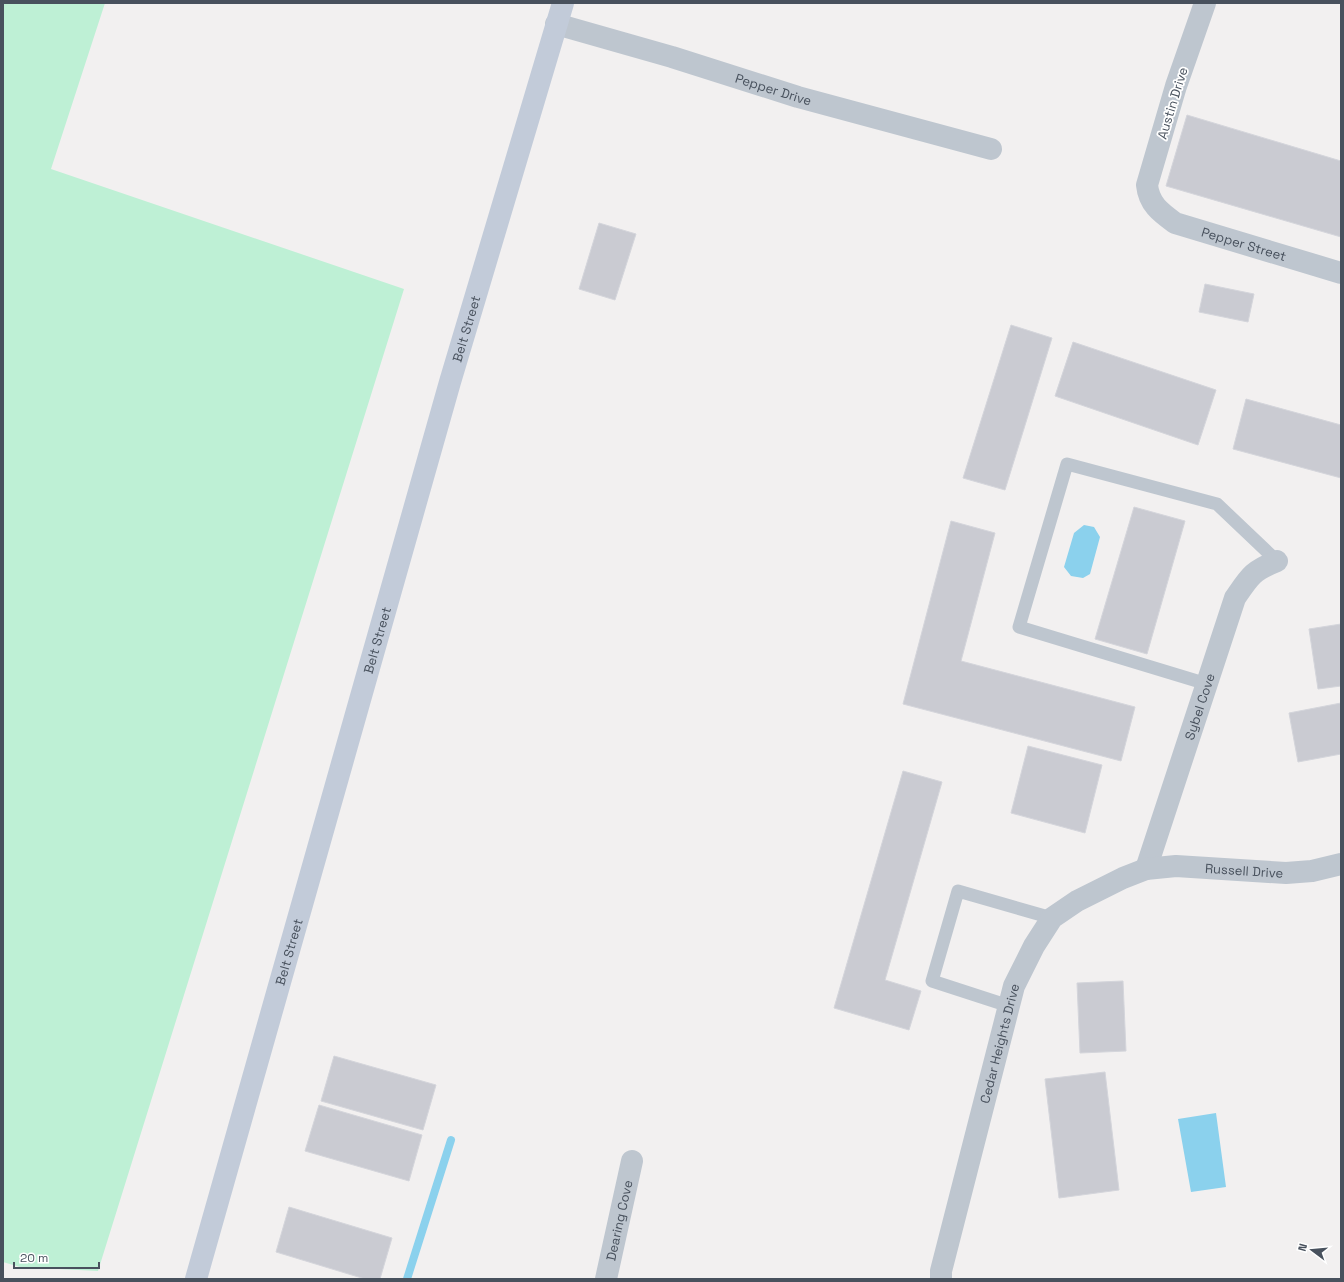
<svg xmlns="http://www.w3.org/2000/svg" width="1344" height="1282" viewBox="0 0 1344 1282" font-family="'Space Grotesk',sans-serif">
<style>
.green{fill:#bef0d5}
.water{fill:#8bd1ed}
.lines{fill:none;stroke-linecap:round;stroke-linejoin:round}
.stream{stroke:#8bd1ed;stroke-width:8}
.building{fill:#cacbd2;stroke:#d4d5db}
.lane{stroke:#bec6cf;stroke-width:13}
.street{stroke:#bec6cf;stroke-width:22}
.secondary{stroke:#c2cbd9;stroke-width:22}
.labels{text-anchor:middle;stroke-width:3.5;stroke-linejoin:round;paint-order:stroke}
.street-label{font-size:13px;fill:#48515d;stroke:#fff}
</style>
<rect width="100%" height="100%" fill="#f2f0f0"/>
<!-- green -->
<path class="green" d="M3,3h102l-54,166 353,120 -306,982 -78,-4 -17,-5z"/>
<!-- water -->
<path class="water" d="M1084,525l10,2 6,10 -10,37 -7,4 -12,-2 -7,-9 10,-34z
M1216,1113l10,74 -35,5 -13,-73z"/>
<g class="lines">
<!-- stream -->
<path class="stream" d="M407,1279l44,-139"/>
</g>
<!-- building -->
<path class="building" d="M1187,115l154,46v76l-175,-51z
M599,223l37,11 -21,66 -36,-11z
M1205,284l49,10 -6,28 -49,-10z
M1011,325l41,13 -47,152 -42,-12z
M1073,342l143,48 -18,55 -143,-49z
M1246,399l95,26v53l-108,-29z
M1134,507l51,14 -38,133 -52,-15z
M951,521l44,12 -34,128 174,46 -14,54 -218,-57z
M1341,624v62l-23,3 -9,-60z
M1341,703v51l-43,8 -9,-49z
M1028,746l74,19 -17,68 -74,-20z
M903,771l39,11 -57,198 36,11 -12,39 -75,-22z
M1123,981l3,70 -46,2 -3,-70z
M334,1056l102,29 -13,45 -102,-29z
M1105,1072l14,118 -60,8 -14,-119z
M319,1105l103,30 -13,46 -104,-30z
M289,1207l103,31 -12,41h-15l-89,-27z"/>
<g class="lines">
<!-- lane -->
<path class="lane" d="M1207,684l-188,-57 48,-163 150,40 60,57
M1009,1006l-77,-25 26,-90 94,27"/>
<!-- street -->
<g class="street">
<path id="s1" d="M1205,3l-29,83 -29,99c2,19 13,27 28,38l166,50"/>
<path id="s2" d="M556,24l116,33 126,40 193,52"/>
<path id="s3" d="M1146,869l89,-271c15,-22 17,-27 42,-37"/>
<path id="s4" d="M606,1279l26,-118"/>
<path id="s5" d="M941,1279v-8l73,-285 20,-40 18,-28 25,-17 46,-23 23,-9 30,-3 110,7 26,-2 29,-7"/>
</g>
<!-- secondary -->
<path class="secondary" id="s6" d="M196,1279l254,-897 113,-379"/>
</g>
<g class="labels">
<!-- street labels -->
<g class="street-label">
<text dy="5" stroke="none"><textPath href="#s2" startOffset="227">Pepper Drive</textPath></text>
<text transform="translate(1172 103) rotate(-73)" y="5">Austin Drive</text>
<text dy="5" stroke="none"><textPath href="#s1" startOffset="312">Pepper Street</textPath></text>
<text dy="5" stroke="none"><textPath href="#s6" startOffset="988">Belt Street</textPath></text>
<text dy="5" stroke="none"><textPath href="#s6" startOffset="664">Belt Street</textPath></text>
<text dy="5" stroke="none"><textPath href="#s3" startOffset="171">Sybel Cove</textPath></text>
<text dy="5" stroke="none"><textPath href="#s5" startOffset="585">Russell Drive</textPath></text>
<text dy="5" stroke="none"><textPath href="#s6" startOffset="340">Belt Street</textPath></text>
<text dy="5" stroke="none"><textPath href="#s5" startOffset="243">Cedar Heights Drive</textPath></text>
<text dy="5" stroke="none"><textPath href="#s4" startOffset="60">Dearing Cove</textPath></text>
</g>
</g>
<!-- border -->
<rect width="1344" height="1282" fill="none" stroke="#48515d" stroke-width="8"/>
<!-- north arrow -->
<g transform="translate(1312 1250) rotate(286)" stroke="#ffffff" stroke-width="3" paint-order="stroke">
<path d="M0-3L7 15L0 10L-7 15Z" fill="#48515d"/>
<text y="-6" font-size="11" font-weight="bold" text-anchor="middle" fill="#48515d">N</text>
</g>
<!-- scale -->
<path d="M14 1262v6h85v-6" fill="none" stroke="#48515d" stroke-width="2"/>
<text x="20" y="1262" font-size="12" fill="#48515d" stroke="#ffffff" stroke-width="3" paint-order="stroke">20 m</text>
</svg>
